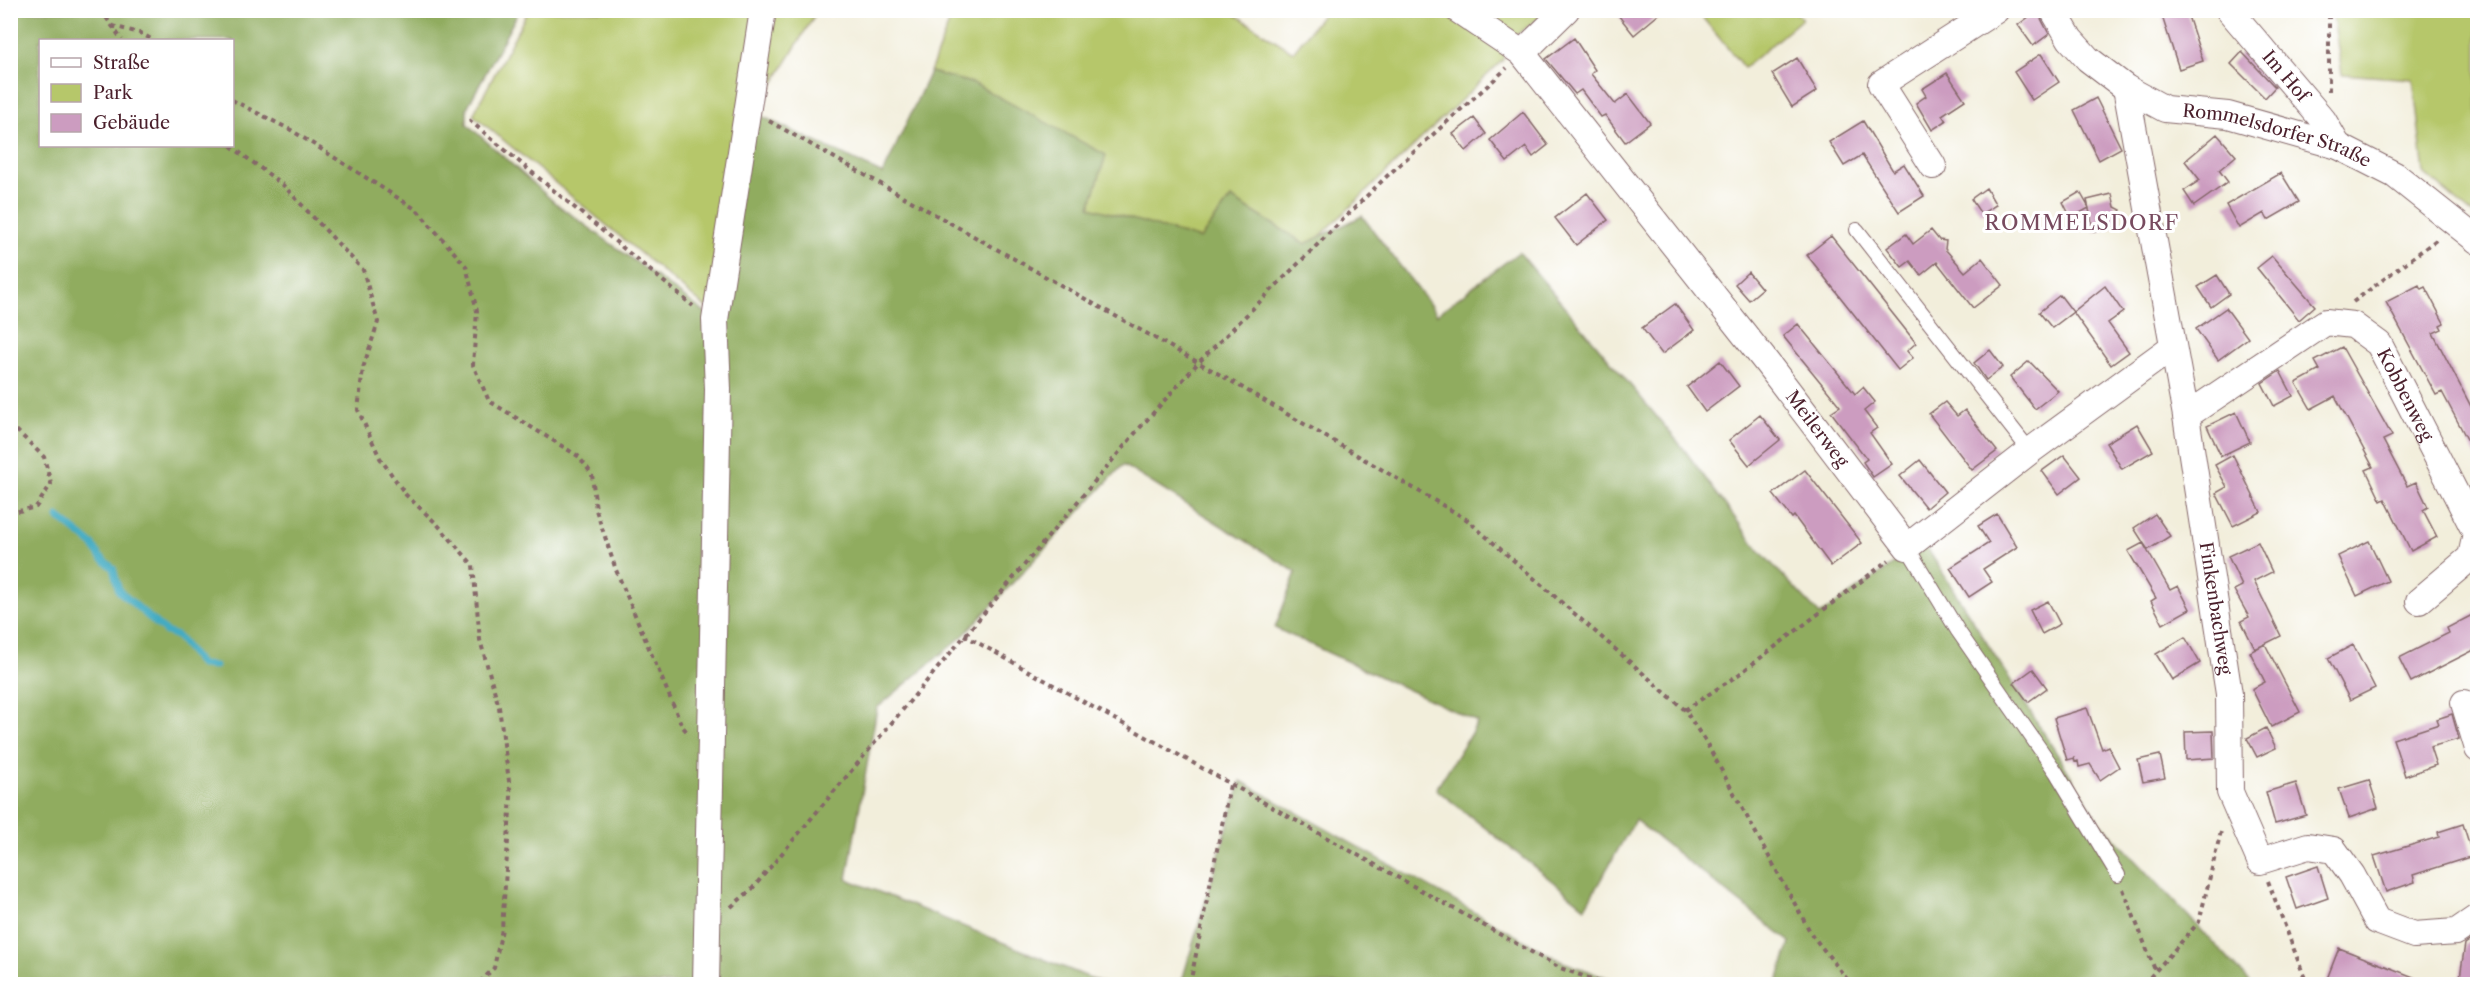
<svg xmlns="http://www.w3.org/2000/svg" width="2488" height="995" viewBox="0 0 2488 995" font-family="'Libre Caslon Text',serif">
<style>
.green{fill:#b6c76a;stroke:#80734a;stroke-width:1.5}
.forest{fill:#90ac5e;stroke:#6d6644;stroke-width:1.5;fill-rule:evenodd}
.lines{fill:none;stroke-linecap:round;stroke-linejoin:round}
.stream{stroke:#42abc2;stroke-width:7}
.building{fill:#cc9cc0}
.lane-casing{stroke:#856769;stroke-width:16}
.street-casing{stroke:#856769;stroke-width:28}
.path{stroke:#856769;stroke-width:4;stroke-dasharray:4.5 4.5;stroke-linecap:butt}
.lane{stroke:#fff;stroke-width:14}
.street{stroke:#fff;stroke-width:26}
.labels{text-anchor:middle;stroke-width:6;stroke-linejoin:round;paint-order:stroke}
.street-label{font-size:18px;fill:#4a1f2b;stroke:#fff}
.quarter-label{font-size:21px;letter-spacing:1.5px;fill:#784b5f;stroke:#fff}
</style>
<rect width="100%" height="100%" fill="#fff"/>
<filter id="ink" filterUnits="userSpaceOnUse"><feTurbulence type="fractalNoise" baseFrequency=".0167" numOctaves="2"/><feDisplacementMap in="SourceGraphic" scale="12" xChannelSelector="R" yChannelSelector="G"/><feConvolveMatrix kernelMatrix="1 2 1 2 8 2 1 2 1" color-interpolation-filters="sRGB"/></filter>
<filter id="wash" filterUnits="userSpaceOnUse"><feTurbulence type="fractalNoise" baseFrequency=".008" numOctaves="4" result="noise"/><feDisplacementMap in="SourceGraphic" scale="24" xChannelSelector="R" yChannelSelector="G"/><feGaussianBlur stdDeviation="1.35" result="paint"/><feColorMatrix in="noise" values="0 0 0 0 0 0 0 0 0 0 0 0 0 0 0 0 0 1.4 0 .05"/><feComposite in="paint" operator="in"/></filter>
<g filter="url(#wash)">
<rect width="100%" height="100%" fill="#f2eedb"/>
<!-- green -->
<path class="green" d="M954,10l276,1 63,41 32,-41h121l59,37 -2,12 -185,178 -13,6 -74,-46 -31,41 -111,-32 -114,-123 -45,-12z
M528,11h230l-49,299 -236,-195z
M771,11h46l-49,82 -9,-14z
M1475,11h73l-34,26z
M1697,11h98l7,8 -58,49z
M2332,11h145v207l-53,-45 -11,-94 -71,-5z"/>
<!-- forest -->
<path class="forest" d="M10,11h509l-52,97v16l87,78 160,117 33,-210 136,65 47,-102 45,12 131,71 -16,52 110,32 31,-41 74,46 57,-28 75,98 82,-62 164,196 75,101 62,66 104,-72 176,279 152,162h-475l13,-42 -155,-122 -50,87 -149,-118 42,-67 -203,-94 21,-56 -173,-107 -159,170 -87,73 -30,171 258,105h-1094zM40,40h192v106h-192z
M1241,781l322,181 62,22h-444z"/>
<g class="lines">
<!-- stream -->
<path class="stream" d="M10,488l1,1
M58,517l35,28 7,12 13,11 6,23 47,41 11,4 24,29 14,1"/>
</g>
<g id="blocks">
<!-- building -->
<path class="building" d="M1614,10h50l-30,25z
M2160,10h26l17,51 -24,8z
M2037,11l12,23 -16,12 -15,-21z
M1574,38l21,32 -4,4 24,30 13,-10 22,29 -25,19 -20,-27 -4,2 -20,-27 -6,4 -29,-35z
M2242,52l33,35 -10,11 -34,-34z
M2041,54l18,28 -27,18 -18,-28z
M1797,58l20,33 -25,16 -20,-33z
M1947,73l18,27 -23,15 4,6 -14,9 -16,-27 10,-7 -4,-7z
M2096,98l25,50 -22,12 -25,-50z
M1523,112l25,33 -15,12 -7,-10 -19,15 -17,-22z
M1474,118l12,16 -20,17 -13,-17z
M1863,121l30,50 11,-7 20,32 -25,16 -37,-57 -18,11 -15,-24z
M2217,134l19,22 -17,14 9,12 -34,24 -10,-15 16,-11 -15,-19z
M2281,173l18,29 -31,18 -4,-7 -25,15 -13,-23z
M1986,188l10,17 -15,9 -10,-15z
M2080,192l9,16 -18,10 -8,-16z
M1587,193l21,27 -32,25 -21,-27z
M2112,194l3,13 6,3 -4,6 2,10 -25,6 -7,-32z
M1931,230l8,10 7,1 -1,8 20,23 17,-14 21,27 -30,23 -36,-46 -16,13 -11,-14 -8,6 -15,-19 19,-14 7,10z
M1831,236l85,107 -9,8 6,7 -15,12 -91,-115z
M2272,256l43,50 -16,14 -42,-52z
M1748,272l14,17 -13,11 -14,-16z
M2217,275l12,19 -18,13 -13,-20z
M2419,285l2,4 4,-2 19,36 -4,2 2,4 -9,4 45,87v40l-36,-68 -6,3 -50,-93z
M2105,286l18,26 -15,11 21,29 -18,13 -38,-53z
M2060,295l13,17 -21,16 -13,-16z
M1675,304l19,26 -32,24 -20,-26z
M2226,308l22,30 -30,22 -22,-31z
M1798,324l57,70 8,-7 12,15 -11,9 13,17 -7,5 22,31 -19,13 -10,-15 4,-3 -36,-47 9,-6 -57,-70z
M2342,347l50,89 -9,4 24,46 9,-4 12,25 -5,3 14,27 -26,14 -26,-52 -4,2 -15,-31 7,-3 -38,-71 -24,13 -15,-26 24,-13 -5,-9z
M1990,350l13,17 -17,13 -12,-17z
M1720,361l19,25 -34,26 -18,-25z
M2029,361l29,30 -23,18 -25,-32z
M2280,371l13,25 -19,10 -12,-23z
M1945,402l12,14 8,-6 32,41 -25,19 -43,-56z
M2236,412l14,30 -29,14 -14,-30z
M1760,415l20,25 -31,25 -20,-25z
M2137,424l16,27 -31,18 -16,-26z
M2064,455l17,22 -22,17 -17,-23z
M2233,455l28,57 -28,14 -17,-33 11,-6 -12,-22z
M1920,460l25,32 -19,16 -26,-32z
M1805,470l57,73 -31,23 -37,-50 -2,2 -19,-24z
M1997,514l20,33 -34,22 9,13 -23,15 -19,-29 39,-25 -11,-17z
M2155,514l15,22 -22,14 -14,-22z
M2369,541l19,40 -31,15 -19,-40z
M2258,542l14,30 -18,9 27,55 -26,13 -14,-28 8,-4 -15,-27 8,-4 -14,-30z
M2143,543l27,47 8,-4 12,23 -27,15 -12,-23 5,-3 -28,-47z
M2048,601l12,23 -18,10 -12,-24z
M2478,612v36l-67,34 -12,-24 50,-25 -2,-5z
M2185,637l15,26 -28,17 -16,-26z
M2265,644l35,68 -29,15 -19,-38 13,-7 -15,-30z
M2353,645l22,43 -25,12 -22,-42z
M2033,669l14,19 -19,14 -14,-19z
M2087,708l15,41 6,-3 11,21 -19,13 -10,-16 -11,3 -1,-6 -3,1 -1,-4 -7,2 -13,-42z
M2452,714l7,25 -29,8 6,18 -31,11 -12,-37 46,-15 -2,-5z
M2266,728l10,20 -19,9 -10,-19z
M2213,731l1,27 -28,2 -1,-28z
M2160,755l5,23 -22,4 -5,-22z
M2369,780l9,28 -29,10 -10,-29z
M2296,783l10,32 -31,9 -9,-32z
M2463,824l10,32 -60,19 2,7 -29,10 -12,-36 65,-19 -1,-5z
M2318,866l10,32 -31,11 -11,-32z
M2478,935v49h-19l6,-40z
M2339,948l90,35v1h-104z"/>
</g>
</g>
<g filter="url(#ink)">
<use href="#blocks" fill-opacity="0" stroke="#856769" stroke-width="1.5"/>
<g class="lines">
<defs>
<path id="lane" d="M1857,230l173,221
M1907,547l51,84 98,141 62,103"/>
<g id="street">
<path id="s1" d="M1458,10l64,43 245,310 140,184 123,-96 141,-103"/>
<path id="s2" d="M2053,10l17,29 18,20 38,29 39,21 63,6 110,31 57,29 83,66"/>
<path id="s3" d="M2229,10l94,110 15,26"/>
<path d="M1522,53l44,-43"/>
<path id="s4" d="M2126,88l60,328 43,278 1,98 30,69 48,-15 26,4 18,25 25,46 37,14 42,-3 22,-15"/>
<path d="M1933,166l-52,-82 115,-74"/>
<path id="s5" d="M2186,416l140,-94 27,3 26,19 97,189 -5,24 -52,44"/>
<path d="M2464,703l14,46"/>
<path d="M706,984l12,-595 -3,-69 48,-310"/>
</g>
</defs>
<!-- lane casing -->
<use href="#lane" class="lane-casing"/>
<!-- street casing -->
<use href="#street" class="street-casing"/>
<!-- path -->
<path class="path" d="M101,10l21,30
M112,26l28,7 13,7
M2329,91v-81
M232,100l59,30 126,80 49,56 11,45 -4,54 16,36 89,55 14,18 4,36 20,60 66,156 6,7
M469,120l224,186
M769,121l455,256 242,142 219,191 22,34 105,191 39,49
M231,146l52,39 80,85 15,52 -15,46 -5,42 22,48 26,37 31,29 36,41 7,75 19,67 12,89 -9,133 -8,39 -16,16
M2353,302l86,-64
M10,424l34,33 7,27 -15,23 -26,6
M964,635l596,333 45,16
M1685,710l53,-35 151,-115
M2268,881l39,103
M2123,889l32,81
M731,907l21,-18 385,-458 60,-67 113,-112 77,-76 120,-108
M1190,984l40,-199
M2144,984l55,-62 22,-91"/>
<!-- lane -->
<use href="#lane" class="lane"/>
<!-- street -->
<use href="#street" class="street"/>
</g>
</g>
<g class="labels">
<!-- street labels -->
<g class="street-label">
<text dy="6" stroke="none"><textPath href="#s3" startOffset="87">Im Hof</textPath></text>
<text dy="6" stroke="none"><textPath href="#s2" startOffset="268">Rommelsdorfer Straße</textPath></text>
<text dy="6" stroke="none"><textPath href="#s5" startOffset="285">Kobbenweg</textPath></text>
<text dy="6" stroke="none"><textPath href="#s1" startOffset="555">Meilerweg</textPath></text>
<text dy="6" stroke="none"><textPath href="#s4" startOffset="528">Finkenbachweg</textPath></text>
</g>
<!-- quarter labels -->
<g class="quarter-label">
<text x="2082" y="230">ROMMELSDORF</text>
</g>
</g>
<!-- margin -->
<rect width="2488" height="995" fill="none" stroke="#fff" stroke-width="36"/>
<!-- legend -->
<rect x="39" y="39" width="195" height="108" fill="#ffffff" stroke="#b7a5aa" stroke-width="1.5"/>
<rect x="51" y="58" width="30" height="9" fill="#ffffff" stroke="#b7a5aa" stroke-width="1.5"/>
<text x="93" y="69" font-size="18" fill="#4a1f2b">Straße</text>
<rect x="51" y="84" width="30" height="18" fill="#b6c76a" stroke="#b7a5aa" stroke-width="1.5"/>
<text x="93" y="99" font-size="18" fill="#4a1f2b">Park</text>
<rect x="51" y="114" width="30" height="18" fill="#cc9cc0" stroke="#b7a5aa" stroke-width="1.5"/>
<text x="93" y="129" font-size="18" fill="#4a1f2b">Gebäude</text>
</svg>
